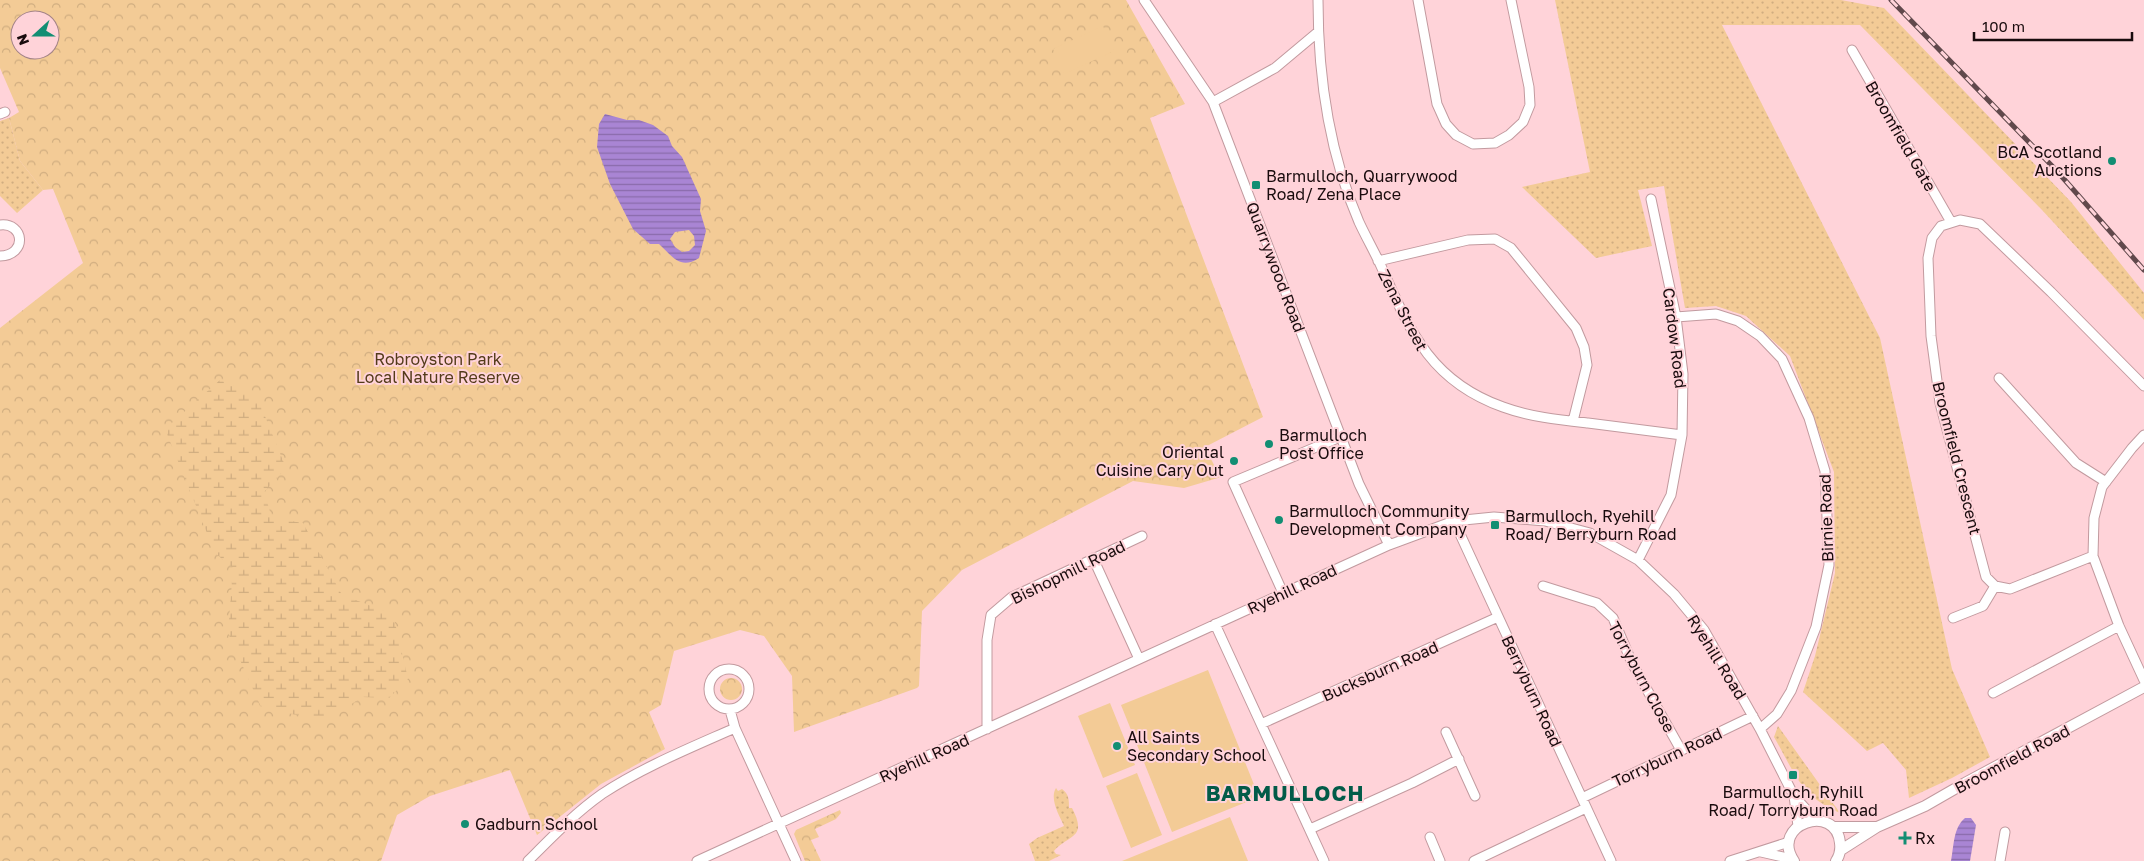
<svg xmlns="http://www.w3.org/2000/svg" width="2144" height="861" viewBox="0 0 2144 861" font-family="'Golos Text',sans-serif">
<style>
.grass{fill:url(#grass-dots)}
.forest{fill:url(#forest-crowns);fill-rule:evenodd}
.wetland{fill:url(#wetland-marsh)}
.pitch{fill:#f3cb96}
.water{fill:url(#water-rules);fill-rule:evenodd}
.lines{fill:none;stroke-linecap:round;stroke-linejoin:round}
.minor-casing{stroke:#c29a9f;stroke-width:11}
.tertiary-casing{stroke:#c29a9f;stroke-width:12}
.minor{stroke:#fff;stroke-width:9}
.tertiary{stroke:#fff;stroke-width:10}
.rail-casing{stroke:#61494c;stroke-width:5}
.rail{stroke:#ffd3d9;stroke-width:3;stroke-dasharray:9;stroke-linecap:butt}
.poi-dot{fill:#128e73;stroke:#ffd3d9;stroke-width:2}
.labels{text-anchor:middle;stroke-width:4;stroke-linejoin:round;paint-order:stroke}
.street-label{font-size:16px;fill:#190b0d;stroke:#ffd3d9}
.poi-label{font-size:16px;fill:#190b0d;stroke:#ffd3d9;text-anchor:start}
.park-label{font-size:16px;fill:#533b19;stroke:#ffd3d9}
.district-label{font-size:21px;font-weight:bold;letter-spacing:1px;fill:#025b48;stroke:#ffd3d9}
</style>
<defs>
<pattern id="grass-dots" width="8" height="8" patternUnits="userSpaceOnUse" patternTransform="scale(1.25)"><rect width="8" height="8" fill="#f3cb96"/><path d="M2 2h.1M6 6h.1" fill="none" stroke="#d0ad80" stroke-width="1.8" stroke-linecap="round"/></pattern>
<pattern id="forest-crowns" width="20" height="18" patternUnits="userSpaceOnUse" patternTransform="scale(1.25)"><rect width="20" height="18" fill="#f3cb96"/><path d="M2 6a3 3 0 1 1 6 0M12 15a3 3 0 1 1 6 0" fill="none" stroke="#d0ad80"/></pattern>
<pattern id="wetland-marsh" width="20" height="14" patternUnits="userSpaceOnUse" patternTransform="scale(1.25)"><rect width="20" height="14" fill="#f3cb96"/><path d="M1 5h8M5 5V1M11 12h8M15 12V8" fill="none" stroke="#d0ad80"/></pattern>
<pattern id="water-rules" width="6" height="5" patternUnits="userSpaceOnUse" patternTransform="scale(1.25)"><rect width="6" height="5" fill="#a985d4"/><path d="M0 2.5h6" fill="none" stroke="#896baa"/></pattern>
</defs>
<rect width="100%" height="100%" fill="#ffd3d9"/>
<!-- grass -->
<path class="grass" d="M1555,0h286l43,8 187,194 73,91v27l-102,-110 -182,-185h-138l158,313 72,331 38,88 -38,21 -43,20 -3,-28 -23,-27 -16,8 -64,-59 12,-36 20,-83 -1,-101 -44,-116 -44,-40 -30,-10 -31,2 -21,-122 -26,4 14,56 -56,12 -74,-71 68,-15z
M9,118l11,43 23,29 -26,23 -17,-17v-75z
M1778,726l62,87c-40,-17 -45,-40 -66,-76z
M1056,788l2,3 4,-2c7,5 7,11 7,19h3c16,31 -3,26 -18,43l2,3 5,1 -12,6h-14l-6,-17 8,-6 27,-12c-4,-9 -15,-27 -8,-38z"/>
<!-- forest -->
<path class="forest" d="M0,0h1126l59,104 -35,14 113,299 -58,30 15,30 -2,1 -34,10 -51,-7 -171,89 -40,41 -3,75 -2,2 -123,44 -2,-56 -28,-40 -24,-6 -66,21 -13,54 -12,7 16,37 -64,35 -64,51 -27,-65 -80,26 -33,19 -16,46h-381v-533l83,-65 -30,-74 -10,1 -23,-29 -11,-43 10,-6 -19,-44zM20,20h30v30h-30z
M720 689a11 11 0 1 1 22 0a11 11 0 1 1-22 0Z
M840,810l1,3 -5,6 -21,10 4,8 -8,3 10,21h-16l-11,-27 2,-4z"/>
<!-- wetland -->
<path class="wetland" d="M220,380l36,14 30,74 -22,24 8,26 31,5 39,72 51,19 15,65 -19,19 -26,-1 -40,24 -62,-14 -33,-74 5,-65 -18,-15 -50,-124z"/>
<!-- pitch -->
<path class="pitch" d="M1103,26l11,25 -50,23 -11,-25z
M1208,670l51,127 -87,35 -51,-127z
M1110,703l25,62 -32,13 -25,-62z
M1137,773l25,62 -31,13 -25,-62z
M1230,817l18,44h-126z"/>
<!-- water -->
<path class="water" d="M605,114l22,6h12l14,5 15,11 4,10 10,11 19,42 -1,12 6,20 -7,27c-19,12 -26,-1 -40,-14h-9l-17,-15 -23,-45 -13,-37 2,-23zM689,230l5,6 1,9 -6,6 -7,1 -7,-5 -5,-8 5,-7z
M1965,818h6l5,7 -6,36h-19c3,-15 2,-33 14,-43z"/>
<g class="lines">
<defs>
<path id="minor" d="M1144,0l69,102 146,382 30,61
M1318,0c0,75 11,153 41,222 7,15 15,29 22,44 29,65 49,115 122,141 27,10 57,13 85,16 32,4 63,8 94,12
M1418,0l19,104 9,20 10,11 17,9 22,-1 14,-8 14,-13 7,-17 -1,-18 -18,-87
M1852,50l99,172
M1213,102l62,-34 43,-36
M0,114l5,-2
M0,225c24,-3 28,30 0,31
M1378,261l90,-21 27,-1 16,9 65,80 8,19 3,18 -14,56
M1676,317l40,-3 22,7 22,15 22,23 27,59 16,53 4,94 -13,62 -25,64 -14,23 -17,15
M1999,378l77,85 30,19
M2144,435l-12,13 -30,39 -8,31 -1,38 26,70 25,54
M1454,521l157,340
M2093,556l-83,33 -15,-3 -9,-9 -46,-174 -9,-67 -3,-78 4,-20 9,-12 19,-6 20,4 71,68 93,94
M1093,558l46,101
M1638,560l33,-65 11,-60 1,-61 -7,-57 -25,-118
M1543,586l54,17 16,15 19,45 49,87
M1283,593l-50,-111 107,-45
M1953,618l30,-12 12,-20
M1215,624l109,237
M709 689a20 20 0 1 1 40 0a20 20 0 1 1-40 0Z
M1993,693l126,-67
M730,710l5,18 61,133
M1261,724l237,-107
M987,729v-89l4,-25 21,-18 130,-61
M1446,732l29,64
M1794,796l4,30
M1582,798l171,-82
M1310,829l102,-46 47,-24
M1430,837l10,24
M1761,852l31,7
M528,861c23,-23 47,-48 74,-67 41,-27 88,-46 133,-66
M697,861l692,-316 65,-24 40,-4 51,4 45,12 48,27 36,34 30,36 56,99 34,67 22,24
M1474,861l112,-53
M1730,861l59,-19
M2000,861l5,-29"/>
<path id="tertiary" d="M1833,827h44
M1841,850l36,-23 48,-21 40,-23 179,-96
M1794,861c-25,-37 42,-59 46,-18 1,7 0,12 -4,18"/>
</defs>
<!-- minor casing -->
<use href="#minor" class="minor-casing"/>
<!-- tertiary casing -->
<use href="#tertiary" class="tertiary-casing"/>
<!-- minor -->
<use href="#minor" class="minor"/>
<!-- tertiary -->
<use href="#tertiary" class="tertiary"/>
<defs>
<path id="rail" d="M1891,0l165,170 88,100"/>
</defs>
<!-- rail casing -->
<use href="#rail" class="rail-casing"/>
<!-- rail -->
<use href="#rail" class="rail"/>
</g>
<!-- markers -->
<g class="poi-dot">
<circle cx="2112" cy="161" r="5"/>
<rect x="1251" y="180" width="10" height="10" rx="2.5"/>
<circle cx="1269" cy="444" r="5"/>
<circle cx="1234" cy="461" r="5"/>
<circle cx="1279" cy="520" r="5"/>
<rect x="1490" y="520" width="10" height="10" rx="2.5"/>
<circle cx="1117" cy="746" r="5"/>
<rect x="1788" y="770" width="10" height="10" rx="2.5"/>
<circle cx="465" cy="824" r="5"/>
<path d="M1902.5 830.5h5v5h5v5h-5v5h-5v-5h-5v-5h5z"/>
</g>
<g class="labels">
<!-- street labels -->
<g class="street-label">
<text transform="translate(1901 136) rotate(60)" y="6">Broomfield Gate</text>
<text transform="translate(1276 267) rotate(69)" y="6">Quarrywood Road</text>
<text transform="translate(1403 310) rotate(63)" y="6">Zena Street</text>
<text transform="translate(1675 338) rotate(83)" y="6">Cardow Road</text>
<text transform="translate(1957 458) rotate(76)" y="6">Broomfield Crescent</text>
<text transform="translate(1826 518) rotate(-92)" y="6">Birnie Road</text>
<text transform="translate(1068 572) rotate(-26)" y="6">Bishopmill Road</text>
<text transform="translate(1292 589) rotate(-25)" y="6">Ryehill Road</text>
<text transform="translate(1717 657) rotate(58)" y="6">Ryehill Road</text>
<text transform="translate(1380 671) rotate(-24)" y="6">Bucksburn Road</text>
<text transform="translate(1642 677) rotate(62)" y="6">Torryburn Close</text>
<text transform="translate(1532 691) rotate(65)" y="6">Berryburn Road</text>
<text transform="translate(1667 757) rotate(-25)" y="6">Torryburn Road</text>
<text transform="translate(924 758) rotate(-24)" y="6">Ryehill Road</text>
<text transform="translate(2012 759) rotate(-28)" y="6">Broomfield Road</text>
</g>
<!-- poi labels -->
<g class="poi-label">
<text x="2102" y="158" text-anchor="end">BCA Scotland<tspan x="2102" dy="18">Auctions</tspan></text>
<text x="1266" y="182">Barmulloch, Quarrywood<tspan x="1266" dy="18">Road/ Zena Place</tspan></text>
<text x="1279" y="441">Barmulloch<tspan x="1279" dy="18">Post Office</tspan></text>
<text x="1224" y="458" text-anchor="end">Oriental<tspan x="1224" dy="18">Cuisine Cary Out</tspan></text>
<text x="1289" y="517">Barmulloch Community<tspan x="1289" dy="18">Development Company</tspan></text>
<text x="1505" y="522">Barmulloch, Ryehill<tspan x="1505" dy="18">Road/ Berryburn Road</tspan></text>
<text x="1127" y="743">All Saints<tspan x="1127" dy="18">Secondary School</tspan></text>
<text x="1793" y="798" text-anchor="middle">Barmulloch, Ryhill<tspan x="1793" dy="18">Road/ Torryburn Road</tspan></text>
<text x="475" y="830">Gadburn School</text>
<text x="1915" y="844">Rx</text>
</g>
<!-- park labels -->
<g class="park-label">
<text x="438" y="365">Robroyston Park<tspan x="438" dy="18">Local Nature Reserve</tspan></text>
</g>
<!-- district labels -->
<g class="district-label">
<text x="1285" y="801">BARMULLOCH</text>
</g>
</g>
<!-- north arrow -->
<g transform="translate(35 35) rotate(249)"><circle r="24" fill="#ffd3d9" stroke="#a38387"/>
<path d="M0-4L9 19L0 12L-9 19Z" fill="#128e73"/>
<text y="-8" font-size="14" font-weight="bold" text-anchor="middle" fill="#190b0d">N</text>
</g>
<!-- scale -->
<path d="M1974 32v8h158v-8" fill="none" stroke="#190b0d" stroke-width="2.5"/>
<text x="1982" y="32" font-size="15" fill="#190b0d" stroke="#ffd3d9" stroke-width="4" paint-order="stroke">100 m</text>
</svg>
